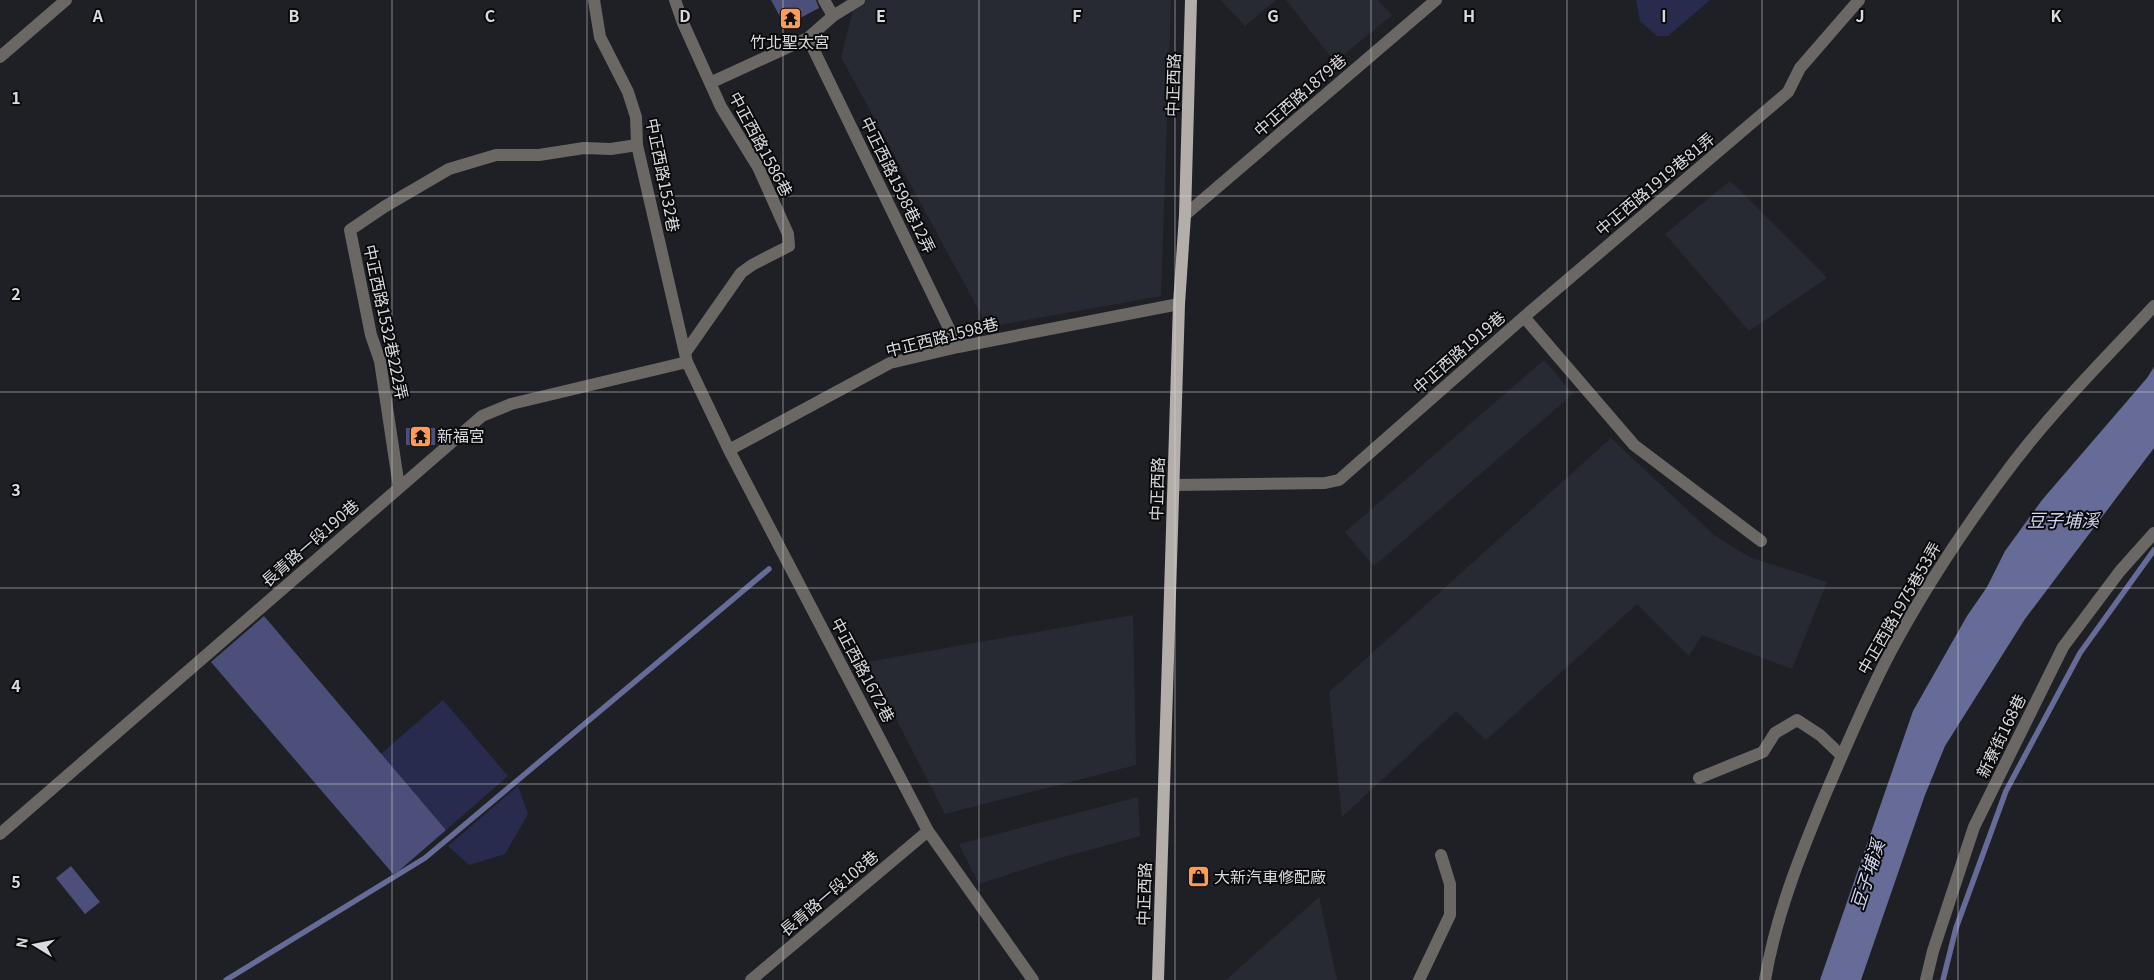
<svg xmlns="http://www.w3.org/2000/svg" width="2154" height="980" viewBox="0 0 2154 980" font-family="Georgia,'Noto Sans TC',serif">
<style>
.built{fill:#282a33}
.green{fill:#292b4e}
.water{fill:#666b97}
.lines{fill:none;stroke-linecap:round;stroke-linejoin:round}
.stream{stroke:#666b97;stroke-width:5.5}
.building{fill:#4c4f79}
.minor{stroke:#6a6765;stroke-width:12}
.major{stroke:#b4aeab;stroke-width:12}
.grid{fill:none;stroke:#d9dadd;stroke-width:1;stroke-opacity:0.55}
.labels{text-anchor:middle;stroke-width:4;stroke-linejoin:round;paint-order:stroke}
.poi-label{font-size:16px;fill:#d9dadd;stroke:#0a0a0c;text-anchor:start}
.street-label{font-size:16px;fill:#d9dadd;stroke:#0a0a0c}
.water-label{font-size:18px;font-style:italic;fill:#d3d7f3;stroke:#0a0a0c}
.grid-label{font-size:16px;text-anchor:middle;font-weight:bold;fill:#d9dadd;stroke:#0a0a0c;stroke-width:4;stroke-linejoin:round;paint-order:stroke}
</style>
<rect width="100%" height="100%" fill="#1f2025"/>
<!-- built -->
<path class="built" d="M858,0h313l-10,296 -173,31 -147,-270 14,-54z
M1221,0h55l-31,26z
M1286,0h92l14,15 -57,47z
M1730,181l97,97 -78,53 -84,-97z
M1544,360l29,34 -199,172 -29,-34z
M1611,438l103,97 35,22 78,25 -35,87 -90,-34 -13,21 -52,-52 -151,136 -30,-29 -114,106 -13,-125z
M1133,615l3,150 -191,49 -78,-152z
M1138,797l2,39 -87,24 -74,24 -20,-40z
M1319,897l18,83h-111z"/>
<!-- green -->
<path class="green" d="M1636,0h74l-42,36h-11l-17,-15z
M443,700l65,76 -62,54 -65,-76z
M518,786l10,28 -23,40 -36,11 -21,-19z"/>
<!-- water -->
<path class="water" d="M2154,367v81l-129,171 -80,127 -20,49 -64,185h-41l93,-269 54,-95 20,-29 18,-36 37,-51 105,-122z"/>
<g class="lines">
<!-- stream -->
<path class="stream" d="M226,980l199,-122 344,-289
M1943,980l13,-52 50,-137 74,-138 74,-103"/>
</g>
<!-- building -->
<path class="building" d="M771,0h45l3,8 -34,18z
M406,428h29v17h-29z
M264,616l182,214 -52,45 -183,-213z
M71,866l29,36 -15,12 -29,-36z"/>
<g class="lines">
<!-- minor -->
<path class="minor" d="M594,0l6,37 28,55 8,25 1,28 50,217 42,88 199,381 105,149
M675,0l8,23 38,84 37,60 30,67 1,12 -37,19 -11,8 -56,80
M824,0l9,16
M808,38l150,309
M0,57l66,-57
M712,82l96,-44 25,-22 26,-16
M1185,215l251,-215
M1524,317l264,-225 12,-24 59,-68
M729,450l161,-87 68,-16 221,-43
M1174,485l151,-2 14,-3 185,-163 110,128 127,96
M399,487l-19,-126 -9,-26 -21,-105 34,-23 65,-38 47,-14h43l45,-7 27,1 26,-4
M1699,778l64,-26 12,-19 22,-13 23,15 22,21
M0,834l482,-418 29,-12 176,-42
M751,980l177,-149
M1419,980l31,-65v-31l-9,-29
M1765,980c11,-66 37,-130 63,-192 20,-46 39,-92 63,-137 32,-60 70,-118 111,-173 45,-62 100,-116 152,-172
M1926,980l7,-29 41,-124 89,-180 57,-76 34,-38"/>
<!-- major -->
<path class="major" d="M1158,980l21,-676 6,-89 6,-215"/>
</g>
<!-- grid -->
<path class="grid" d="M196,0v980M392,0v980M587,0v980M783,0v980M979,0v980M1175,0v980M1371,0v980M1567,0v980M1762,0v980M1958,0v980M0,196h2154M0,392h2154M0,588h2154M0,784h2154"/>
<!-- icons -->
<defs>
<symbol id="temple-square" viewBox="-11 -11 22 22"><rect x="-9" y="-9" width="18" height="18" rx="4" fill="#ff9b5a" stroke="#0a0a0c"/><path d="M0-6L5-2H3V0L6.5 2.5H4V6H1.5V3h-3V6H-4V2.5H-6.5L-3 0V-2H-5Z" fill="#111"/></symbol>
<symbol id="shop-square" viewBox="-11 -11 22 22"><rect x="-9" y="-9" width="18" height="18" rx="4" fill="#ff9b5a" stroke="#0a0a0c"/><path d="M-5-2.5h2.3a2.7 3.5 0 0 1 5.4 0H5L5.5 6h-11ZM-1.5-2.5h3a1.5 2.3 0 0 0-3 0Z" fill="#111"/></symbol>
</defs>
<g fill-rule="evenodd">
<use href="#temple-square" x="778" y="6" width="25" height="25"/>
<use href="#temple-square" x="408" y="424" width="25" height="25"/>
<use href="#shop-square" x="1186" y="864" width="25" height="25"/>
</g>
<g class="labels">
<!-- poi labels -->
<g class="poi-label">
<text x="790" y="48" text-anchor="middle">竹北聖太宮</text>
<text x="437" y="442">新福宮</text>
<text x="1214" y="883">大新汽車修配廠</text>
</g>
<!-- street labels -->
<g class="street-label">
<text transform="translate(1173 85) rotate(-88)" y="6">中正西路</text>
<text transform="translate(1300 95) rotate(-41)" y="6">中正西路1879巷</text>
<text transform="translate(761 144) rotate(62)" y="6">中正西路1586巷</text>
<text transform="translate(663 175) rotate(79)" y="6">中正西路1532巷</text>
<text transform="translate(1655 184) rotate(-40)" y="6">中正西路1919巷81弄</text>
<text transform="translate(898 185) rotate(64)" y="6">中正西路1598巷12弄</text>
<text transform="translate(386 322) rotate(78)" y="6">中正西路1532巷222弄</text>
<text transform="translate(942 337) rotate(-14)" y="6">中正西路1598巷</text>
<text transform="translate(1459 352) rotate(-41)" y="6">中正西路1919巷</text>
<text transform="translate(1157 489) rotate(-88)" y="6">中正西路</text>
<text transform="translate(310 543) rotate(-41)" y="6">長青路一段190巷</text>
<text transform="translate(1899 608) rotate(-60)" y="6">中正西路1975巷53弄</text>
<text transform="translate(863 670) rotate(62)" y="6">中正西路1672巷</text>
<text transform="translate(2001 736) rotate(-64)" y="6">新寮街168巷</text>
<text transform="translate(829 893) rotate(-40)" y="6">長青路一段108巷</text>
<text transform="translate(1144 894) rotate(-88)" y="6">中正西路</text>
</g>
<!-- water labels -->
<g class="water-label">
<text x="2063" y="527">豆子埔溪</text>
<text transform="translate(1868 875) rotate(-72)" y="6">豆子埔溪</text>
</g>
</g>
<g class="grid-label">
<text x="98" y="22">A</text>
<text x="294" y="22">B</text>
<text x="490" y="22">C</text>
<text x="685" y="22">D</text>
<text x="881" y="22">E</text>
<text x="1077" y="22">F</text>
<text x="1273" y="22">G</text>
<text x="1469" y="22">H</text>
<text x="1664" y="22">I</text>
<text x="1860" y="22">J</text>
<text x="2056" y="22">K</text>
<text x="16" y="104">1</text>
<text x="16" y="300">2</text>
<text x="16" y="496">3</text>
<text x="16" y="692">4</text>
<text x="16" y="888">5</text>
</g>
<!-- north arrow -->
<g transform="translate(35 945) rotate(280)" stroke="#0a0a0c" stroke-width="4" paint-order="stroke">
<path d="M0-4L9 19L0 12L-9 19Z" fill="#d9dadd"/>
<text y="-8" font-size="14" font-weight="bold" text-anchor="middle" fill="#d9dadd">N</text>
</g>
</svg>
